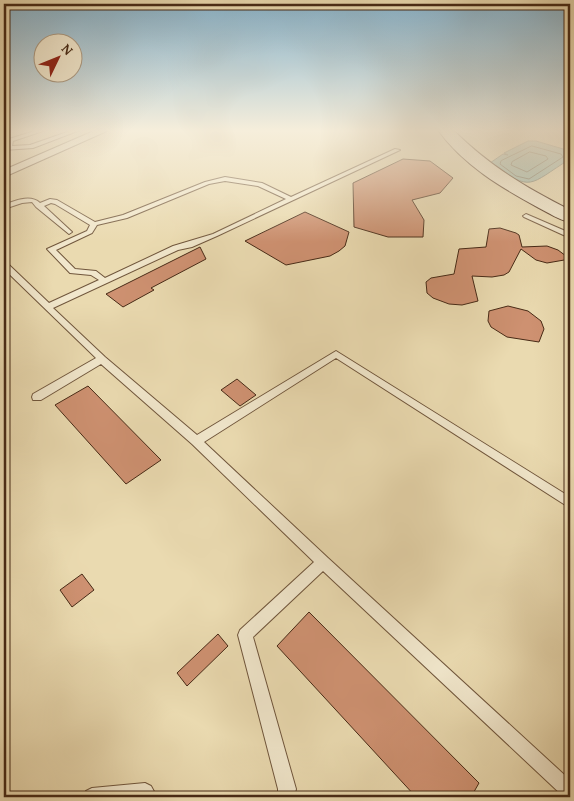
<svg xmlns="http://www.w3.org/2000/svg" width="574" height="801" viewBox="0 0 574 801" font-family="'Gentium Book Plus',serif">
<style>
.water{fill:#98baaf;stroke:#788072}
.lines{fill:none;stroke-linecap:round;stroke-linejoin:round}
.shore{stroke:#707262;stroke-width:1}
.building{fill:#ce9171;stroke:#472a16}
.lane-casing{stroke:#70563c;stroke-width:2}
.street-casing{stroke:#70563c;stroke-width:2}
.secondary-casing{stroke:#472a16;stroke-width:2}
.lane{fill:#f1e7cc;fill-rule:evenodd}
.street{fill:#f1e7cc;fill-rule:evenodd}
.secondary{fill:#f1e7cc;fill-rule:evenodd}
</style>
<rect width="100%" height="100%" fill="#eadab0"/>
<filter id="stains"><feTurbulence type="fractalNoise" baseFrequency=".004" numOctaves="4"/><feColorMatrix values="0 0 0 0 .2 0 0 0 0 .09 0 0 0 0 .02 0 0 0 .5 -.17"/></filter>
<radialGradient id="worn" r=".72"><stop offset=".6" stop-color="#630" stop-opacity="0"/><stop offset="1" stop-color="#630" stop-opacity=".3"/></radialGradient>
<!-- water -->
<path class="water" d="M528,141h8l34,10v8c-42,26 -37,34 -80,4l13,-9 5,1 -4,-2z"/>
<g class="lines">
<!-- shore -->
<path class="shore" d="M532,146l29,8 2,3 -34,22 -13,-3 -16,-12 1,-3z
M530,152l16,4 2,3 -21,13 -16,-7 1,-3z"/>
</g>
<!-- building -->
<path class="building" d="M403,159l27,2 23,17 -13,15 -28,7 12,20 -1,17h-35l-34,-10 -1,-44z
M305,212l44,20 -4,14 -6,5 -9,5 -44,9 -41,-24z
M500,228l16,5 3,2 3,12 25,-1 11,4 12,9 -23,4 -11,-3 -15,-11 -12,23 -5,3 -12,2 -20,-1 6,25 -16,4 -13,-1 -16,-6 -6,-5 -1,-11 5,-4 23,-4 5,-25 27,-2 3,-18z
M200,247l6,12 -55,29 3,2 -31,17 -17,-13z
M508,306l20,5 13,10 3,8 -5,13 -32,-5 -16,-10 -3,-6 1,-10z
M237,379l19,16 -16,11 -19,-16z
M88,386l73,74 -35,24 -71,-79z
M82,574l12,16 -22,17 -12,-17z
M309,612l170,171 -8,14h-55l-139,-151z
M218,634l10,12 -41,40 -10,-13z"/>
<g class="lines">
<defs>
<path id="lane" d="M38,130h8l-33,11 -1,5 18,-1 43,-15h7l-47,18 -29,2v-4h3l2,-7z
M395,149l5,1 -183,86 -25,11 -14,3 -125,58 52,49 92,78 139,-84 234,146v11l-234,-150 -132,84 124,116 242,222v17h-6l-241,-226 -70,66 43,152 -2,8h-16v-8l-40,-154 2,-5 74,-68 -122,-118 -91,-80 -60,36h-8l-1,-3 1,-3 63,-36 -92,-89v-6h3l42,40 50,-23 -8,-5 -21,-2 -23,-24 40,-18 3,-6 -35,-21 -4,-1 -7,3 27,25 1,1 -3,2 -33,-27 -4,-5 -10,1 -18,6v-4c11,-4 26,-11 36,-2l10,-4 7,1 38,22 28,-7 82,-33 20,-5 37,6 29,14zM225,181l33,5 28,13 -73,35 -40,12 -68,32 -9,-7 -21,-2 -19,-19 36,-17 5,-8 30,-7 82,-34z
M526,214l44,19v5l-46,-21 -1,-1z
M145,783l6,3 6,11h-74l3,-6 6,-3z"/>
<path id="street" d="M96,130h13l-105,47v-7z"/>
<path id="secondary" d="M438,130h15c38,37 70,56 117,80v12c-11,-2 -21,-9 -31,-14 -37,-20 -76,-43 -101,-78z"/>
</defs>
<!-- lane casing -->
<use href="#lane" class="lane-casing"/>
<!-- street casing -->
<use href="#street" class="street-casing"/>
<!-- secondary casing -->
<use href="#secondary" class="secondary-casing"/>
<!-- lane -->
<use href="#lane" class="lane"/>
<!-- street -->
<use href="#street" class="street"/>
<!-- secondary -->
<use href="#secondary" class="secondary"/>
</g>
<!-- sky -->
<linearGradient id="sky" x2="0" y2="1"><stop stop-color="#88b6d1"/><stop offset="0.54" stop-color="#f6eedb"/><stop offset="1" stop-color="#f6eedb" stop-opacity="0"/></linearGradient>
<rect width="574" height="242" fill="url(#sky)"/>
<!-- margin -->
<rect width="574" height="801" fill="none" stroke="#eadab0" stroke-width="20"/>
<rect x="5" y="5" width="564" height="791" fill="none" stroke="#472a16" stroke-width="2.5"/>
<rect x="10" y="10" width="554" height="781" fill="none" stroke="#472a16"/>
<!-- north arrow -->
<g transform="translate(58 58) rotate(47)"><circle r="24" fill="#f1e7cc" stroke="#ad9b83"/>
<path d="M0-4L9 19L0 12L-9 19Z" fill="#8f2418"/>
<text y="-8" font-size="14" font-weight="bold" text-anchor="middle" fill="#472a16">N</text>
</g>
<rect width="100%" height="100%" filter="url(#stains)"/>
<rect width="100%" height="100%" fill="url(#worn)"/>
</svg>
